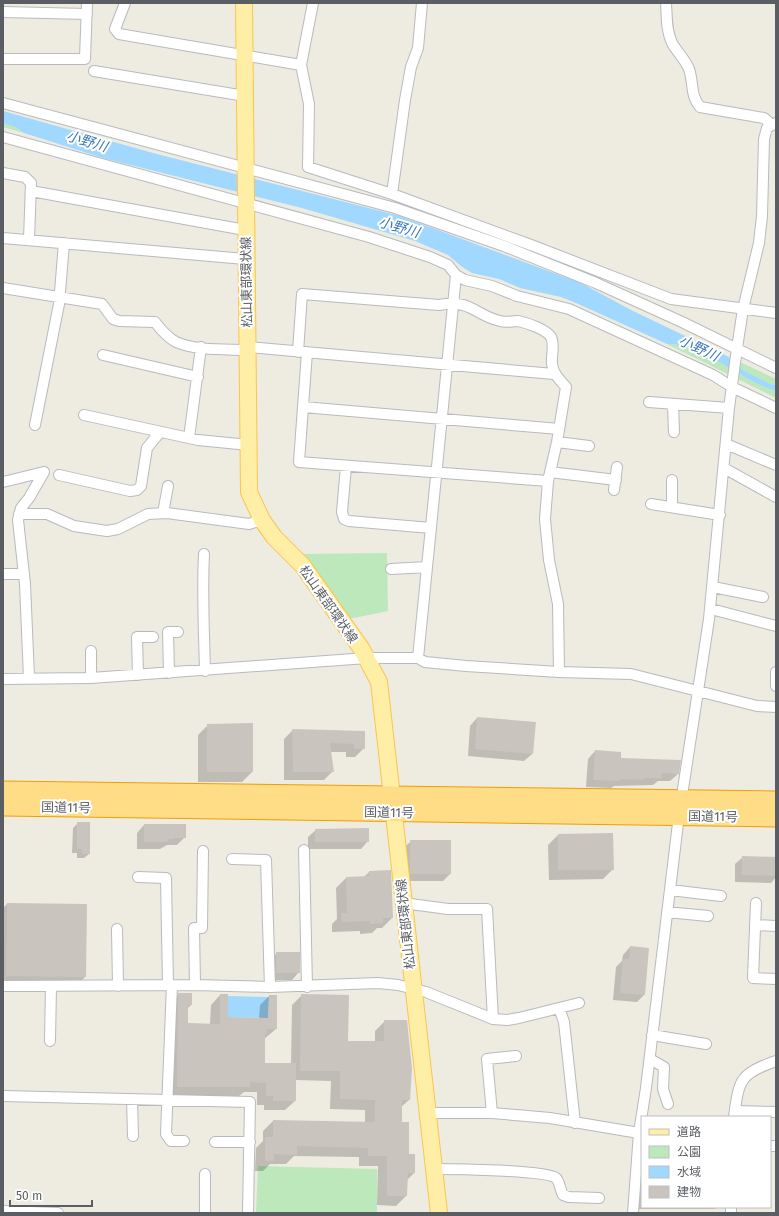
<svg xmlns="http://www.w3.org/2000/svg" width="779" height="1216" viewBox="0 0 779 1216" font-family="'Fira Sans','Noto Sans JP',sans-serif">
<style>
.green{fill:#bde8bb}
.water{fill:#a0d8ff}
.shadow{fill:#0003}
.building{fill:#c9c5be}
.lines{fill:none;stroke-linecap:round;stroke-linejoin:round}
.street-casing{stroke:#b7babf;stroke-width:12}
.primary-casing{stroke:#fbc54d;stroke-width:18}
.highway-casing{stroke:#ef9e00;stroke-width:21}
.street{stroke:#fff;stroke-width:10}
.primary{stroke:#ffeea5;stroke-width:16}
.highway{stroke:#ffdd87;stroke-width:19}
.labels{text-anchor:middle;stroke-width:4;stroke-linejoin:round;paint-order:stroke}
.street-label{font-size:13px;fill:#5a5e63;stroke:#fff}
.water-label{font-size:14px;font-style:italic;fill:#3679b8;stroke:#fff}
</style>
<rect width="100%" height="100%" fill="#eeebe1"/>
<!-- green -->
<path class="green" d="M3,123l12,4 9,6 -21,-6z
M667,344c37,-2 73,37 109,47v7z
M727,356l49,23v6c-19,-2 -36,-17 -49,-29z
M387,553l1,58 -39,8 -49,-65z
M258,1166l119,3v44h-121z"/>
<!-- water -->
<path class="water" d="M3,111l150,42 247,63 181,67 50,27 96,46 16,14 27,14 6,1v6c-36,-10 -72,-48 -109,-47l-91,-41 -15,-6 -41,-9 -21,-9 -27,-6 -11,-7 -13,-11 -33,-14 -113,-33 -199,-50 -79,-25 -9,-6 -12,-4z
M228,996l41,1 -1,21 -40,-1z"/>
<!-- shadow -->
<path class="shadow" d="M477,718l55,36 -8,7 -56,-5 2,-30z
M252,724v48l-10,10h-44v-47l10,-10z
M293,730l71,2v16l-9,9h-9v-5h-16l3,19 -9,9h-40v-41z
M595,751l25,8 58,15 -8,7h-12l-5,4 -39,1 -3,2 -25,-1 2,-28z
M78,823l11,31 -5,4h-7v-5h-5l1,-25z
M144,825l41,12 -8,8h-10l-7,4h-23v-16z
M316,830l52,11 -7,8h-53v-12z
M558,835l55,34 -10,10 -54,1 -1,-35z
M411,841l39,33 -7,7h-40v-32z
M743,857l33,1v19l-5,6 -36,-1v-18z
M369,872l23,46 -10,10h-5l-5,5 -12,1v-3l-28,1v-8l5,-5 -1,-31 10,-10 18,-1z
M7,904l79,1 -1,72 -7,7 -75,-1v-75z
M630,947l14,48 -7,7 -24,-2 3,-33 6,-6 1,-6z
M277,953l22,19 -7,8h-23v-20z
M179,994l12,11 -4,4v15l23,1 1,-20 9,-10 7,23h32l1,-13 9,-9 7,33 -12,10v25h27l1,-59 10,-10 45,47h28v-11l10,-10 24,79 -8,7v16l7,32 6,18 -7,7 -1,16 -10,10 -19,-1 1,-39h-19v-9l-65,-1 -8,8h-16l-7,7h-8l1,-23 7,-7v-10l10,-10 92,2v-13l-35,-1 1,-28 -36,-1v21l-10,9h-21v-5h-7v-13h-13l-5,4h-71l1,-92z
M642,1180v27h75l-2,2h-78v-24z"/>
<!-- building -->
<path class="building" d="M477,717l59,5 -3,32 -58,-5z
M253,723v49h-46v-48z
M292,729l73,2v18h-11v-5l-24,-1 4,29h-41z
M595,750l26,2v6l60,2 -2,14 -17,-1v5h-18v2l-24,-1 -1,2 -26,-1z
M77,822h13v32h-8v-5h-5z
M144,824h42v14h-12v1h-6v3h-24z
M369,828v14h-54v-13z
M613,833l1,37h-56v-36z
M410,840h41v34h-41z
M742,856l34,1v19l-34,-1z
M391,870l2,48h-10v5l-13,1v-3l-28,1 -1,-9h6l-1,-36 23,-1v-5z
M7,903l80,1 -1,73 -80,-1z
M630,946l19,2 -4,47 -25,-2 3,-34h6z
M276,952h24v21h-24z
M178,993h14v12h-4v18l32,1v-30h8v23l40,1 1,-23h8v34h-10v5h-2v29h31v38h-23v-5h-7v-13l-16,-1v5h-73z
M301,994l48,1 -1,46h36v-21h23l5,49 -2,31h-8v22h7v32h6v19h-7l-1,23h-20v-40h-19v-8l-71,-2v9l-23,-1v7h-9v-24h8v-17l102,2v-22l-35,-1v-28h-40z"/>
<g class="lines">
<defs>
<path id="street" d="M125,3l-10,26 4,5 182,31
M313,3l-12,62 8,39 -1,63 84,27 139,51 140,54 105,14
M666,3c1,14 0,27 6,40 5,9 13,16 17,26 5,15 1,26 11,38l64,11 8,7
M3,12l84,2
M3,59h82l2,-56
M94,71l151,25
M3,103l392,105 109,38 92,37 86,39 94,46
M3,137l366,100 61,20 18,8 8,10 9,5 27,6 25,10 52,13 144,66 19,12 44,21
M3,173l22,4 6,6 -2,57
M31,191l214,39
M392,194l13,-94 6,-33 7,-19 4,-45
M3,238l242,21
M3,288l99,16 11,15 6,2 36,1c6,8 12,15 21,20 21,9 49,7 72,8
M248,347l306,27
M298,352l4,-58 137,11c33,-6 35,10 61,16 6,2 12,0 18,0 9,2 28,8 33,16 4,8 0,19 1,27 1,10 8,16 14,23l-9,55 -9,39 -3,38 4,41 9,44 1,68
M307,352l-8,110 249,19
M103,355l95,22
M649,402l80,6
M673,404l1,28
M303,407l256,22
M84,415l114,25 51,5
M35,425l24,-121 5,-61
M189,438l12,-91
M557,442l32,4
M726,444l50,21
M346,466l-4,46 2,7 5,2 82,7
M724,468l52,29
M550,472l66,8
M59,475l71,16 7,-1 4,-4 6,-38 13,-16
M3,482l41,-10
M614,490l3,-23
M651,504l69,11
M672,507v-27
M163,513l5,-27
M19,514h28l27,12 33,5 11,-2 30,-15 19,-1 82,11 13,-4
M204,554c-2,39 0,77 1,117
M391,569l36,-2
M3,574h19
M713,587l50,10
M711,609l65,17
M418,658l38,-383
M776,672v14
M169,673l-1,-41h10
M138,675l-1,-38h16
M29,678l-4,-94 -7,-64 3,-12 8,-10 15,-26
M91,678v-27
M3,679l88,-1 276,-20h51l7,4 41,4 93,6 72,2 126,32 19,1
M304,850l3,137
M232,859l34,1 4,127
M138,877l28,1 2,107
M670,890l51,6
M403,903l45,6h39l6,110
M756,903l-3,75 23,1
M667,912l41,4
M755,925l21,1
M117,929l1,57
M172,985l-6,149 5,7h13
M195,985l-1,-57h8l1,-77
M3,986l192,-1 75,2 108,-4 20,2 28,7 67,27 14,1 12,-2 60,-15
M559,1008l5,14 11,101
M652,1035l54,9
M50,1041l1,-55
M650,1059l14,8 -1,22 5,15
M3,1096l247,6 -2,111
M132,1099l1,37
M735,1111l41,1
M427,1113h65l58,5 89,15
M492,1113l-5,-54 29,-3
M734,1117c5,-37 5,-43 42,-56
M215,1142h35
M770,1146h6
M434,1169c18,0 111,1 122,9 4,4 4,12 7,17l6,2 30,1
M731,1207v6
M3,1211l55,2
M205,1213v-39
M633,1213l6,-80 7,-45 33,-273 30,-196 20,-211 8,-60 6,-39 16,-66 3,-27 2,-77 3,-11 9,-5"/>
<path id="primary" d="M244,3l5,489 13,28 12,17 29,29 58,82 18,34 60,531"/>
<path id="highway" d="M3,791l773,10
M3,806l773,11"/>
</defs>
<!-- street casing -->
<use href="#street" class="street-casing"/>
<!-- primary casing -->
<use href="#primary" class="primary-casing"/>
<!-- highway casing -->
<use href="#highway" class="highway-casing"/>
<!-- street -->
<use href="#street" class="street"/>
<!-- primary -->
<use href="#primary" class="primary"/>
<!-- highway -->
<use href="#highway" class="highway"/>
</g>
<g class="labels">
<!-- street labels -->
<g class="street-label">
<text transform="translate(246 282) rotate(-91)" y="5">松山東部環状線</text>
<text transform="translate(329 604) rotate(55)" y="5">松山東部環状線</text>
<text transform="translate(66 807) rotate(1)" y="5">国道11号</text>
<text transform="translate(389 812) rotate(1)" y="5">国道11号</text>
<text transform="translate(713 816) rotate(1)" y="5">国道11号</text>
<text transform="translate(405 924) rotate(-96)" y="5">松山東部環状線</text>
</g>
<!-- water labels -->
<g class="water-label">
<text transform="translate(87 141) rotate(17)" y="5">小野川</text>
<text transform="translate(399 227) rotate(16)" y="5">小野川</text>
<text transform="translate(699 348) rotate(25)" y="5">小野川</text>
</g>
</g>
<!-- border -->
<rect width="779" height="1216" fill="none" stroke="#5a5e63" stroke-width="8"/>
<!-- legend -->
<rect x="641" y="1116" width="130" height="92" fill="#ffffff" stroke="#bdbfc1"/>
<rect x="649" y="1129" width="20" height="6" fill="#ffeea5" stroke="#bdbfc1"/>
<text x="677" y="1136" font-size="12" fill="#5a5e63">道路</text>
<rect x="649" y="1146" width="20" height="12" fill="#bde8bb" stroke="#bdbfc1"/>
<text x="677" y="1156" font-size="12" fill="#5a5e63">公園</text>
<rect x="649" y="1166" width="20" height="12" fill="#a0d8ff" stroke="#bdbfc1"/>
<text x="677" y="1176" font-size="12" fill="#5a5e63">水域</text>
<rect x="649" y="1186" width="20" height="12" fill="#c9c5be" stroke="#bdbfc1"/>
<text x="677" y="1196" font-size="12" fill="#5a5e63">建物</text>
<!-- scale -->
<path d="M10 1200v6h82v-6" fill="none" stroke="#5a5e63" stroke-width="2"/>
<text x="16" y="1200" font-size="12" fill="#5a5e63" stroke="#ffffff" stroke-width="3" paint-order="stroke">50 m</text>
</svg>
